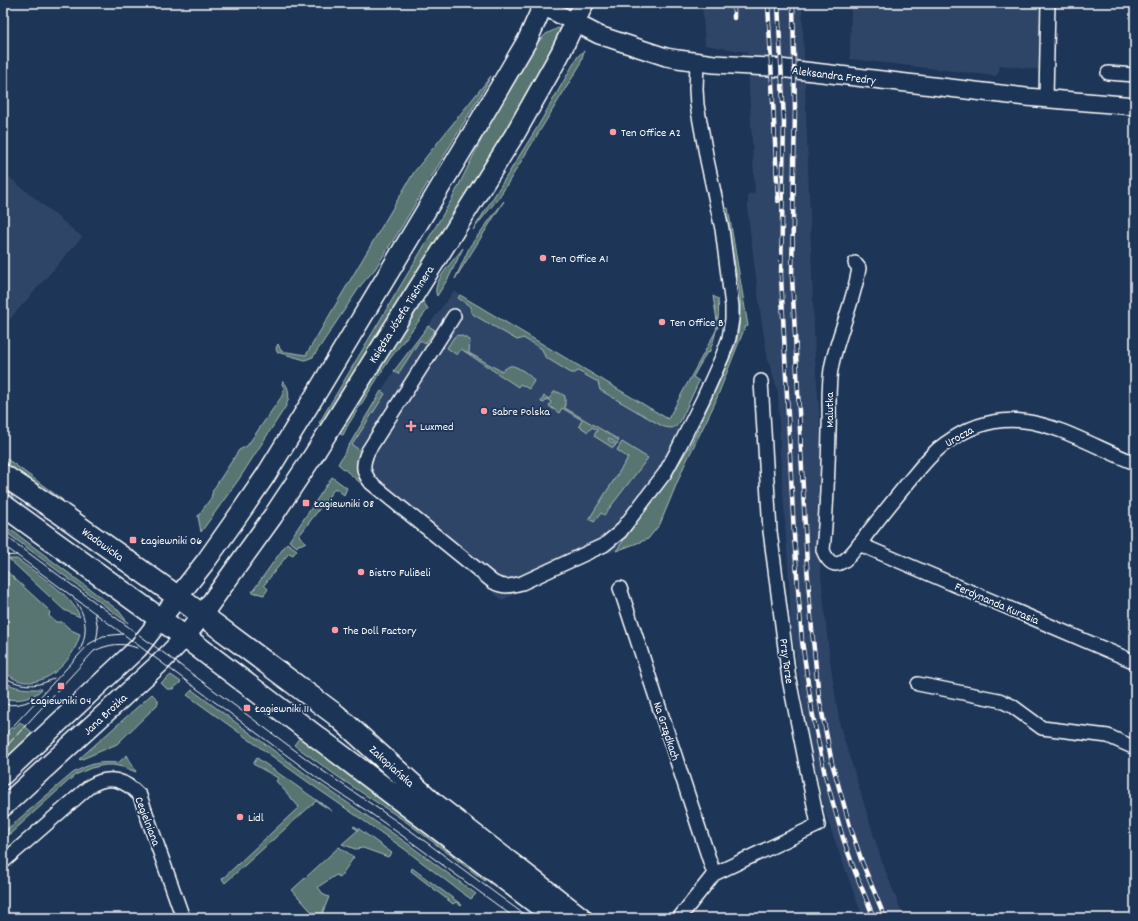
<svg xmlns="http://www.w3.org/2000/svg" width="1138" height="921" viewBox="0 0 1138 921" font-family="Dekko,sans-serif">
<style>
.built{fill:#2f4568}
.green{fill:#597572;stroke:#acbab8}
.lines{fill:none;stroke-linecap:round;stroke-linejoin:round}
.minor-casing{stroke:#fff;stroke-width:16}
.tertiary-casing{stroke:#fff;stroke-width:20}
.secondary-casing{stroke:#fff;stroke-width:22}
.primary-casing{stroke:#fff;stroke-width:24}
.minor{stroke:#1d3557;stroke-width:13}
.tertiary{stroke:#1d3557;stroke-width:17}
.secondary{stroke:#1d3557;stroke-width:19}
.primary{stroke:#1d3557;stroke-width:21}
.tram{stroke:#fff;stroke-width:1}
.rail-casing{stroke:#fff;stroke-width:4.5}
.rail{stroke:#1d3557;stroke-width:3;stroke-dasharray:9;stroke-linecap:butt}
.poi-dot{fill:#ff9aa2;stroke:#1d3557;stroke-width:1.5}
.labels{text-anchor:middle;stroke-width:3.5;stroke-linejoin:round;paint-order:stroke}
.street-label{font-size:12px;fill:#fff;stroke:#1d3557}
.poi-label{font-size:12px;fill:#fff;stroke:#1d3557;text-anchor:start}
</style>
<rect width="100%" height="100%" fill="#1d3557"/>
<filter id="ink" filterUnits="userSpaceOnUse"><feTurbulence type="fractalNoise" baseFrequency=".025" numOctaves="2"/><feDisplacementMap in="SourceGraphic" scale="8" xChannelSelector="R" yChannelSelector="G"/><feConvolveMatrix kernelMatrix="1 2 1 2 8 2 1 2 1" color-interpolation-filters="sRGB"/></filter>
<g filter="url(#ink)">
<!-- built -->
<path class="built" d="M702,3h100l13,353 6,82 -3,106 11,110 11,72 42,136 22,56h-41l-37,-102 -16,-69 -19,-120 -2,-48 -9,-128 -2,-59 -10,-32 -6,-36 -14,-109v-21h7l-8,-142 -42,-7z
M851,3h192l-1,67 -42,-5 -1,7 -3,4 -146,-17z
M3,172l79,65 -79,90z
M454,291l244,145 -14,30 -24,58 -12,15 -29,11 -18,5 -99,45 -164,-136 20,-35 36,-58z"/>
<!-- green -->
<path class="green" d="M558,28l2,1v3l-38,71 -200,322 -3,-2 133,-224 35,-71 47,-82 12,-12z
M584,51l-4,14 -80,131 -27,34 65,-104 40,-70z
M491,76l-8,15 -87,145 -21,33 -14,16 -48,72 -8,3 -28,-8 -1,-4 2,-4 3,7 25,4 108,-183z
M504,201l-49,78 15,-33z
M725,208h3l20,118 -3,1 -31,78 -30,61 -24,58 -12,15 -32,12 64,-89 11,-18 44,-97c5,-18 6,-35 5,-53z
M463,248l-14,29 -12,19c-7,-13 18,-37 26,-48z
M460,295l208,124 50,-92 -5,-31 5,3c2,20 -2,36 -9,54l-2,-1 -14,25 6,4 -19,41c-5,7 -10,7 -18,4l-62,-36 -2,-8 -20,-11 -3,2h-4l-26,-16 -3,-8 -19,-11 -2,1 -4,1 -43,-25 -3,-3v-5l-13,-9z
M423,301l5,8 -39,51 -41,65 -5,10 -3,-1 4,-10 71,-114z
M428,326l7,4 -10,14 -5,-4 -22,34 -4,-3z
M458,335l4,1 8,4 -1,13 32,18c3,-1 6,-4 9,-5 5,-2 22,10 24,15l-5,8 -9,-5 -2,3 -57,-38 -4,6 -10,-7 7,-11z
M283,381c7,7 7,16 3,25l-47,73 -38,53 -3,-16 13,-18 2,-8 26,-40 8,-4 35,-50 2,-8 -2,-4z
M381,391l4,3 -33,51 6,4 2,3c-6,19 -3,25 11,38l-1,1 -32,-27z
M554,392h4l7,4v12l54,32 -2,4 -8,-6 -1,2 8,5 -3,3 -19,-12 3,-6 -5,-3 -4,5 -9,-6 3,-6 -20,-12 -3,5 -10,-7 2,-4 -4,-3 -3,4 -3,-1 3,-6 5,3z
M622,442l26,16 -44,57 -3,-2 -7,9 -5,-3 39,-61 -11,-8z
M3,456l60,44 -1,1 -59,-37z
M332,477l15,11 -3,7 -9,-7 -36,48 7,6 -6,3 -1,-1 -2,3 -8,-6z
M3,526l11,6 105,79 9,12 -125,-93z
M287,543l10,7 -4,5 -4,-2 -25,32 4,4 -4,6 -12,-3z
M9,559h8c20,15 55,35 63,58l-16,-7z
M3,568l47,43 -1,5 7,6h6l9,8 9,4c-7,32 -48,67 -77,36z
M171,675l10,7 -8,7h-6l-6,-6z
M3,681c12,8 24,8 39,8 -9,10 -26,13 -39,9z
M192,690l119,88 93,63 72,53 -5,5 -10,-7 -58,-44 -91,-63 -125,-90z
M152,694l6,6v4l-41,40 -37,16 -1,-1z
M20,722l14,12 -31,29v-23z
M300,737l185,141v3l-80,-60 -64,-42 -47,-34z
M127,755l9,17 -13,-5 -10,-2h-8l-14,3 -16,7 -65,59 -7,4v-5l3,-3 67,-57c16,-9 26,-12 45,-10z
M257,758l75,53 -16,-10 -91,82 -3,-4 77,-72 -23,-26 2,-3 -25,-14z
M354,826l5,3 33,24 -4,4 -25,-9 -8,1 -13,-5 16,-14 -5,-3z
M339,847l15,10 -14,20 -4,-2 -18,12 6,8 5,2 -7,17v4h-5l-25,-28z
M412,868l50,37 -1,1 -5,-4 -3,2 -42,-33z"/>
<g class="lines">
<defs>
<path id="minor" d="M1108,73l27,2
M1046,98l2,-95
M855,263l4,5c-5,33 -20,64 -27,96 -5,23 -2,45 -3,67 -1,40 -2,79 -6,119 3,8 9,18 19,12 10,-6 21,-23 28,-32 15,-19 30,-38 46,-57 9,-11 18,-22 30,-30 69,-50 123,-6 189,20
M454,316l-86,135c-6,14 -6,20 3,32l122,99c10,6 18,4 29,1l82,-38 16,-13 45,-59 13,-24 25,-50 19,-42 7,-19 3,-19v-13l-10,-77 -15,-69 -10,-55 -1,-16 1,-26
M859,544l276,118
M620,588l94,286
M918,684l81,16 13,6 30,22 66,8 27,12
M3,862l87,-76c20,-12 35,-6 50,10l43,122
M679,918l35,-44 104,-49 -29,-146 -19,-148 -9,-150"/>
<path id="tertiary" d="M543,6l56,29 67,22 12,2 36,5 57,3 255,30 109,9"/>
<path id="secondary" d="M3,775l135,-127 68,-87 34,-48 26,-38 53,-86 162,-270 47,-80 16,-36
M3,807l158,-145 24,-25 17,-22 71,-99 40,-60 202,-322 45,-80 24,-51"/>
<path id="primary" d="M3,475l57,38 118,84 158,118 96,87 149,116
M3,505l182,132 371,281"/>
</defs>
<!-- minor casing -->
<use href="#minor" class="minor-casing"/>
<!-- tertiary casing -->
<use href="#tertiary" class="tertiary-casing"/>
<!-- secondary casing -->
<use href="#secondary" class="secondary-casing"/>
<!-- primary casing -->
<use href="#primary" class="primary-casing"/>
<!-- minor -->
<use href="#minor" class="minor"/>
<!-- tertiary -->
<use href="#tertiary" class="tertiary"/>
<!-- secondary -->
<use href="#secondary" class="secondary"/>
<!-- primary -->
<use href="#primary" class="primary"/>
<!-- tram -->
<path class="tram" d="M3,534l320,237 88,60 118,87
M3,545l321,238 46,30 44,31 101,74
M3,556l14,-1
M75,601c12,15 13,32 5,49
M95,613l3,17 -2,12
M3,676c15,11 35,12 51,2
M3,704c12,2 23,0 34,-7
M3,737l86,-93 14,-8 20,-2
M3,750l91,-99c15,-7 28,-9 43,-3"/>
<defs>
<path id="rail" d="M734,3v15
M768,3l10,198
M778,3l6,119 -3,154 13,259 8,106 10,70 13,64 18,63 11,31 20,49
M793,3l2,107 -3,166 15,290 5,64 7,67 13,66 18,63 12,36 23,56"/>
</defs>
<!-- rail casing -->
<use href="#rail" class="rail-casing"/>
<!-- rail -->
<use href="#rail" class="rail"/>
</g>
</g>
<!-- markers -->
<g class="poi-dot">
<circle cx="613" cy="132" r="4"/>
<circle cx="543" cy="258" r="4"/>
<circle cx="662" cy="322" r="4"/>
<circle cx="484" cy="411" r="4"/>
<path d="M409 420h4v4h4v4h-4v4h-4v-4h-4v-4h4z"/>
<rect x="302" y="499" width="8" height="8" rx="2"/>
<rect x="129" y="536" width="8" height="8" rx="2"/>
<circle cx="361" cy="572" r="4"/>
<circle cx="335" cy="630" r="4"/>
<rect x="57" y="682" width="8" height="8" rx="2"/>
<rect x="243" y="704" width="8" height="8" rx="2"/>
<circle cx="240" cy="817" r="4"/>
</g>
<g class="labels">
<!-- street labels -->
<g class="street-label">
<text transform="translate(834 75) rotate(7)" y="4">Aleksandra Fredry</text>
<text transform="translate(401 314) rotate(-58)" y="4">Księdza Józefa Tischnera</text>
<text transform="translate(829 410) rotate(-90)" y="4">Malutka</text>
<text transform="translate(959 436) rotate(-30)" y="4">Urocza</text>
<text transform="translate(103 544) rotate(36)" y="4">Wadowicka</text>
<text transform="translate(997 603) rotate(23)" y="4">Ferdynanda Kurasia</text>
<text transform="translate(787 661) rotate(82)" y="4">Przy Torze</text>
<text transform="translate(105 714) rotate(-43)" y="4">Jana Brożka</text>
<text transform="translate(667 731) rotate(72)" y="4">Na Grządkach</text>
<text transform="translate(392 766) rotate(42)" y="4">Zakopiańska</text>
<text transform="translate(148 821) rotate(69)" y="4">Cegielniana</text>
</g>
<!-- poi labels -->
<g class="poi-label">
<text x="621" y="136">Ten Office A2</text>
<text x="551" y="262">Ten Office A1</text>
<text x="670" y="326">Ten Office B</text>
<text x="492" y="415">Sabre Polska</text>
<text x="420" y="430">Luxmed</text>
<text x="314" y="507">Łagiewniki 08</text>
<text x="141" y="544">Łagiewniki 06</text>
<text x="369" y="576">Bistro FuliBeli</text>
<text x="343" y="634">The Doll Factory</text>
<text x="61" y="704" text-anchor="middle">Łagiewniki 04</text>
<text x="255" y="712">Łagiewniki 11</text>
<text x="248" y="821">Lidl</text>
</g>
</g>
<!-- margin -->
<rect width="1138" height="921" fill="none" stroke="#1d3557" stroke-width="16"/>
<rect x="8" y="8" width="1122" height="905" fill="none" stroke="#fff" stroke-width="1.5" filter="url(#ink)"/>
</svg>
